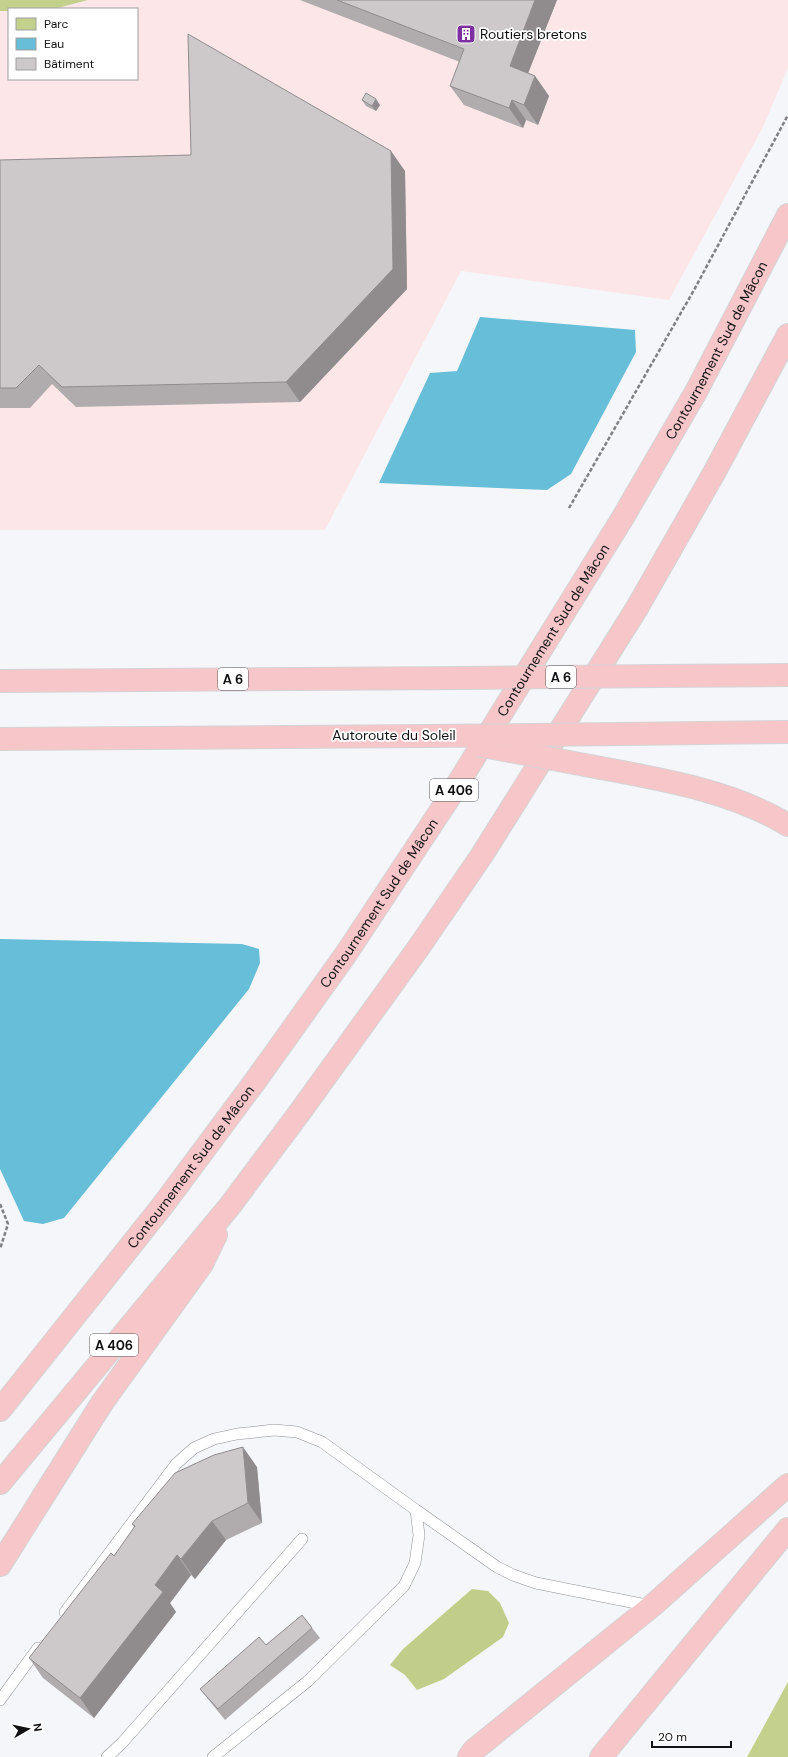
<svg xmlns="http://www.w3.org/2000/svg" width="788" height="1757" viewBox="0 0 788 1757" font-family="'DM Sans',sans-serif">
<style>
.industrial{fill:#fce6e7}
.green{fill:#c4d18d}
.forest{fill:#c1ce89}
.water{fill:#67bed8}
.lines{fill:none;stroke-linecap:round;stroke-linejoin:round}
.service-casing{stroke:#909195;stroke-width:12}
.motorway-casing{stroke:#d4d4d5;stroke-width:24}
.path{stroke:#818184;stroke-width:2.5;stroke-dasharray:4 2;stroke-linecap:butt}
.service{stroke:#fff;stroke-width:11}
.motorway{stroke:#f7c6c9;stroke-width:22}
.motorway-bridge-casing{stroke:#d4d4d5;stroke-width:24;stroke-linecap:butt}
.motorway-bridge{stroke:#f7c6c9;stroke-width:22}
.wall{fill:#b0acae}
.shaded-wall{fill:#908c8d}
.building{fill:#cdc8ca;stroke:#908c8d}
.labels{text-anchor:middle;stroke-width:3.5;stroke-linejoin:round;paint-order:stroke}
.shield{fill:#fff;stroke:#58585a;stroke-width:1}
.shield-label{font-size:13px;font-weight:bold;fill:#111113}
.poi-label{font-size:14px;fill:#111113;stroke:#fff;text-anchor:start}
.street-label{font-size:14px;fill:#111113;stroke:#fff}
</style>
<rect width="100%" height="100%" fill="#f5f6fa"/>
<!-- industrial -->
<path class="industrial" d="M88,0h700v68l-25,59 -94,173 -208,-29 -136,259h-325v-519h9v68h128v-70h-83z"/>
<!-- green -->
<path class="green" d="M0,0h88l-34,9h-45v2h-9z
M788,1682v75h-41z"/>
<!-- forest -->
<path class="forest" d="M472,1589l16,2 12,12 9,20 -6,14 -59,42 -27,11 -12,-15 -15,-10 13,-16z"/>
<!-- water -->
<path class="water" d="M480,317l155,13 1,22 -65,122 -24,16 -168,-7 51,-110 27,-2z
M0,939l242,5 17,5 1,14 -11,26 -185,229 -21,6 -19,-3 -24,-52z"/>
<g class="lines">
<defs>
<path id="service" d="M416,1510l81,57 16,8 23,8 115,23
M65,1612l111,-148 18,-16 20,-9 23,-5 37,-4 23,2 25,10 94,68 3,25 -4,28 -11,23 -96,95 -95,76
M0,1700l38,-52
M107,1757l15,-14 180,-204"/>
<g id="motorway">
<path d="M657,676l131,-1"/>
<path d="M0,681l466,-3"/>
<path d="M621,734l167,-2"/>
<path d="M0,739l427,-3"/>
<path d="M601,768c63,12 131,23 187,57"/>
<path id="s1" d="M0,1410l163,-205 93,-125 90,-126 103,-156 173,-279 75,-129 91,-175"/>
<path d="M0,1483l229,-276 71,-95 119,-165 63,-92 155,-247 77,-135 74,-138"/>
<path d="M0,1565l102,-162 100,-139 14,-29"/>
<path d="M469,1757l5,-7 178,-144 136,-121"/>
<path d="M601,1757l187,-228"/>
</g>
</defs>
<!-- service casing -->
<use href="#service" class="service-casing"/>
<!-- motorway casing -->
<use href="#motorway" class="motorway-casing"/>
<!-- path -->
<path class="path" d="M569,508l125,-218 94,-175
M0,1204l8,20 -8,25"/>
<!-- service -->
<use href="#service" class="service"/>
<!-- motorway -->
<use href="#motorway" class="motorway"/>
<defs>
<path id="motorway-bridge" d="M466,678l191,-2
M427,736l194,-2
M478,745l123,23"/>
</defs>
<!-- motorway-bridge casing -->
<use href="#motorway-bridge" class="motorway-bridge-casing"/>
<!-- motorway-bridge -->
<use href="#motorway-bridge" class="motorway-bridge"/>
</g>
<!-- wall -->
<path class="wall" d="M300,0h257l-29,73 7,3 14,20 -11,29 -12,-5 -3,8 -59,-23 -14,-19 10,-24z
M362,100l18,5 -4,6 -10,-5z
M0,160l405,11 2,118 -107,113 -224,5 -24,-23 -22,24h-30z
M257,1467l5,56 -36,17 -31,39 -4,-4 -21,28 6,9 -82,106 -51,-40 -14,-20 85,-102 21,-29 -3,-3z
M302,1615l18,23 -95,82 -17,-21 -8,-10 66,-44z"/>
<!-- shaded-wall -->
<path class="shaded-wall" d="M535,0h22l-34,86 -13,-20z
M535,76l14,20 -11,29 -14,-20z
M376,99l4,6 -4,6 -4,-5z
M512,100l14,20 -3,8 -14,-20z
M391,151l14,20 2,118 -107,113 -14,-20z
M243,1447l14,20 5,56 -14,-20z
M212,1521l14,19 -31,39 -14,-20z
M177,1555l14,20 -21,28 6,9 -82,106 -14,-20 75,-113z"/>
<!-- building -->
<path class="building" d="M337,0h198l-25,66 25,10 -11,29 -12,-5 -3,8 -59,-22 14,-37z
M188,34l203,117 2,118 -107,113 -224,5 -23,-22 -23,23h-16v-228l191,-5z
M366,93l10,6 -4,7 -10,-6z
M243,1447l5,56 -36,18 -31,38 -4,-4 -22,30 8,7 -83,106 -51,-40 82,-105 3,3 21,-30 -3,-2 43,-51 39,-18z
M302,1615l10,13 -94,81 -18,-20 59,-52 7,8z"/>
<!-- icons -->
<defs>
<symbol id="building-square" viewBox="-11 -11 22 22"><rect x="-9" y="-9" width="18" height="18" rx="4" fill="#7f30a0" stroke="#fff"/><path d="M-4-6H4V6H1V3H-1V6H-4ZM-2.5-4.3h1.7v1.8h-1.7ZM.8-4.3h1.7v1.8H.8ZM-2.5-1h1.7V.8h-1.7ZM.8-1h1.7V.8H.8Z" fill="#fff"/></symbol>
</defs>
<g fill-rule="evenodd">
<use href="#building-square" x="455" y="23" width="22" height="22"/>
</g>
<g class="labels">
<!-- shield labels -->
<g class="shield">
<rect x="546" y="666" width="30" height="22" rx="3"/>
<rect x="218" y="668" width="30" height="22" rx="3"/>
<rect x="430" y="779" width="48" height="22" rx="3"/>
<rect x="90" y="1334" width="48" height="22" rx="3"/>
</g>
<g class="shield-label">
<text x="561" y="682">A 6</text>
<text x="233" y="684">A 6</text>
<text x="454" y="795">A 406</text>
<text x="114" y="1350">A 406</text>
</g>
<!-- poi labels -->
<g class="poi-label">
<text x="480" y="39">Routiers bretons</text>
</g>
<!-- street labels -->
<g class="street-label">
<text dy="5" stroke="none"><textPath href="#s1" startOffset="1281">Contournement Sud de Mâcon</textPath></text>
<text dy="5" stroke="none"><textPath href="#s1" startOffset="957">Contournement Sud de Mâcon</textPath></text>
<text x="394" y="740">Autoroute du Soleil</text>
<text dy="5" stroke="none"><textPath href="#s1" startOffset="633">Contournement Sud de Mâcon</textPath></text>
<text dy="5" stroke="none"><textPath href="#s1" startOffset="309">Contournement Sud de Mâcon</textPath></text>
</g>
</g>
<!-- legend -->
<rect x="8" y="8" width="130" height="72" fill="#ffffff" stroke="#a0a0a1"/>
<rect x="16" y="18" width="20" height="12" fill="#c4d18d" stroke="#a0a0a1"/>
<text x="44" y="28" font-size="12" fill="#111113">Parc</text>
<rect x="16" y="38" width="20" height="12" fill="#67bed8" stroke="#a0a0a1"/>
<text x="44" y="48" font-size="12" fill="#111113">Eau</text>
<rect x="16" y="58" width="20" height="12" fill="#cdc8ca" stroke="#a0a0a1"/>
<text x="44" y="68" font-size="12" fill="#111113">Bâtiment</text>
<!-- north arrow -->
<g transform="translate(28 1729) rotate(81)" stroke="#ffffff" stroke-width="3" paint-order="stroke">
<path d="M0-3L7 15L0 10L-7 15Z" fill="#111113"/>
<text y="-6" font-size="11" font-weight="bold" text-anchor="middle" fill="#111113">N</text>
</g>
<!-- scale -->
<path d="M652 1741v6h79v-6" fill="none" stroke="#111113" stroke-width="2"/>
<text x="658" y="1741" font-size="12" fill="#111113" stroke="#ffffff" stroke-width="3" paint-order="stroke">20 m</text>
</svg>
